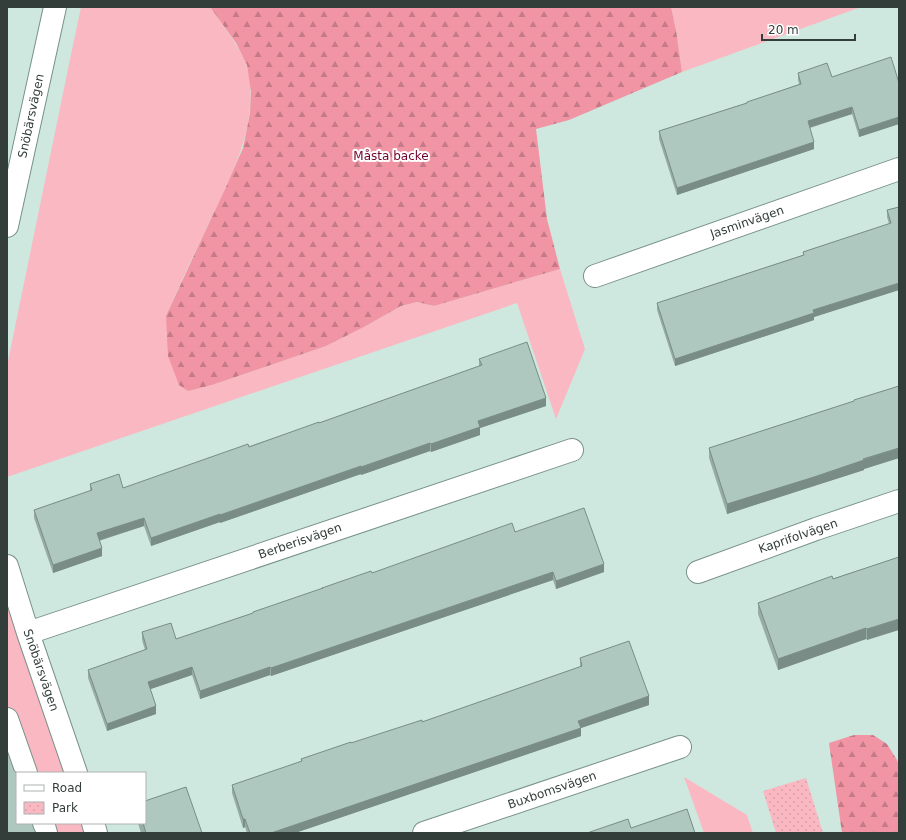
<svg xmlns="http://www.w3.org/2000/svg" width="906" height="840" viewBox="0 0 906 840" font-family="'DejaVu Sans',sans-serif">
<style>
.grass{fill:#fab8c2}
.forest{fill:url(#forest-firs)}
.park{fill:url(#park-dots)}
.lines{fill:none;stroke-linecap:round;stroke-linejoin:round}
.street-casing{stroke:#789188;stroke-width:24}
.street{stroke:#fff;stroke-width:22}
.wall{fill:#96aca4}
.shaded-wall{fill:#7a8c86}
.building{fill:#aec8bf;stroke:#7a8c86}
.labels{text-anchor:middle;stroke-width:4;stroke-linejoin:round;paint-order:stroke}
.street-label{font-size:12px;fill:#333e3a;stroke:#fff}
.park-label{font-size:12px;fill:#71002b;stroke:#fff}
</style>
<defs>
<pattern id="forest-firs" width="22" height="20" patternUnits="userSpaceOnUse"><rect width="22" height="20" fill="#f194a4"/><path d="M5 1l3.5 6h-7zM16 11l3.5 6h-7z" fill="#c47a87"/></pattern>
<pattern id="park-dots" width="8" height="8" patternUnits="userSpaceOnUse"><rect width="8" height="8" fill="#fab8c2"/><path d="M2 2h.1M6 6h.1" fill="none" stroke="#d79fa7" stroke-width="1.8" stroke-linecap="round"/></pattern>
</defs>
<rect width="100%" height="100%" fill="#cee8df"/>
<!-- grass -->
<path class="grass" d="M81,7h129c11,16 23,31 32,48 2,3 4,7 5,11 15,59 -20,118 -44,170 -13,26 -25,53 -37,80l21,75 25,-6 114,-39 38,-19 37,-21 16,-4 17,4 126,-37 25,80 -29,70 -39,-116 -510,174v-111l61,-297z
M671,7h190l-179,65 -6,-42z
M7,584l61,189h-51v50h67l3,10h-80z
M684,777l63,38 6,18h-49z"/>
<!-- forest -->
<path class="forest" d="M210,7h461l5,23 6,42 -113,48 -33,9 11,90 13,50 -126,37 -17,-4 -16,4 -37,21 -38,19 -114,39 -24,6 -9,-6 -11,-29 -2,-40 30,-65 30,-64 17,-39 7,-35 1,-21 -4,-27 -11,-22z
M854,735h19l14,9 10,16 2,6v67h-57l-13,-90z"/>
<!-- park -->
<path class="park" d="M806,778l17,55h-47l-13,-42z"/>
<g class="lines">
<defs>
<path id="street" d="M7,226l48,-219
M595,276l304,-107
M7,566l21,67 48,140
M698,572l118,-43 83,-28
M28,633l544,-183
M7,719l19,54
M43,823l3,10
M93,823l3,10
M424,833l256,-86"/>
</defs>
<!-- street casing -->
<use href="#street" class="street-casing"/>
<!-- street -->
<use href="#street" class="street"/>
</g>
<!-- wall -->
<path class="wall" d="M798,73l34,4 67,6v41l-40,13 -7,-23 -42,14 4,21 -137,46 -18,-56v-8l88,-28 52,-19 -1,-4z
M899,207v83l-85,27v3l-139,46 -18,-56v-7l146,-48v-3l86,-28 -2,-7v-7z
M479,359l67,47 -66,22v7l-49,17 -1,-1 -69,24v-1l-141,49v-1l-69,24 -7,-20 -45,15 3,15 -49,17 -19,-55v-8l56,-19v-7l33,4 196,-65 160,-57z
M899,386v72l-35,11v1l-50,16 -87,28 -18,-56v-10l145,-47z
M515,532l89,40 -48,17 -3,-9 -282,96 -1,-1 -70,24 -8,-24 -42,14 6,25 -49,17 -19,-53v-8l57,-20 -3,-10v-8l34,7 77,-26v-1l119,-39z
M899,557l-32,83 -1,-1 -88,31 -20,-56v-11z
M580,658l69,47 -68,23v8l-286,97h-48l-2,-6 -2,1 -11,-35v-8l69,-23v-3l121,-37 158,-55z
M138,823h7l57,10h-61z"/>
<!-- shaded-wall -->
<path class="shaded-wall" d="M852,107v7l-44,14v-7z
M899,117v7l-40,13v-7z
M814,142v7l-137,46v-7z
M899,283v7l-85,27v3l-139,46v-7l138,-49z
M546,398v8l-66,22v7l-49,17v-8l47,-23z
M430,443v8l-69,24v-8z
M899,448v10l-35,11v1l-50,16 -87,28v-10z
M361,466v8l-141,49v-8z
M220,514v8l-69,24v-8z
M144,518v8l-47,15v-8z
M102,548v8l-49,17v-8z
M604,564v8l-48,17v-8z
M553,572v8l-282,96v-8z
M899,619v11l-32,10v-11z
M866,628v11l-88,31v-11z
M192,667v8l-44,15v-8z
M270,667v8l-70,24v-8z
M649,696v9l-68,23v8l-286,97h-24l307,-112z
M156,706v8l-49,17v-7z
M243,819h2v8l-2,1z"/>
<!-- building -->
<path class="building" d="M891,57l8,26v34l-40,13 -7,-23 -44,14 6,21 -137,46 -18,-57 88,-28v-1l54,-18 -3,-11 29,-10 5,14z
M899,207v76l-86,27 1,3 -139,46 -18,-56 147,-48 -1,-3 88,-29 -4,-13z
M527,342l19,56 -68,23 2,6 -49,17 -1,-1 -69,24v-1l-141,49v-1l-69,24 -7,-20 -47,15 5,15 -49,17 -19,-55 58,-20 -2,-6 29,-10 4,14 125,-44 1,3 70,-25v1l163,-58 -3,-6z
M899,386v62l-36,11 1,1 -50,17 -87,27 -18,-56 145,-47v-1z
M584,508l20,56 -48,17 -3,-9 -282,96 -1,-1 -70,24 -8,-24 -44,15 8,24 -49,18 -19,-54 59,-21 -5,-17 29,-9 5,16 77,-26v-1l70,-24h-1l49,-17 1,2 140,-50 3,9z
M899,557v62l-32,10 -1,-1 -88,31 -20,-56 74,-27 1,3z
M629,641l20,55 -71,25 3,7 -310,105h-21l-5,-14h-2l-11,-34 70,-24 -1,-2 50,-17v1l71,-23v2l160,-56 -2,-8z
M7,750l7,20 3,4v49h15l2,6 2,4h-29z
M186,787l16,46h-56l-3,-10h2v-22z
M687,809l8,24h-108l41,-14 3,9z"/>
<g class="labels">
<!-- street labels -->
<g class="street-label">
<text transform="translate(31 116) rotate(-78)" y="4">Snöbärsvägen</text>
<text transform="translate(747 222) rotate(-19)" y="4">Jasminvägen</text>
<text transform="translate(798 536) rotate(-19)" y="4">Kaprifolvägen</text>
<text transform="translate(300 541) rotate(-19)" y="4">Berberisvägen</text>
<text transform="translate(41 670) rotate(71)" y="4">Snöbärsvägen</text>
<text transform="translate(552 790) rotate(-19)" y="4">Buxbomsvägen</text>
</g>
<!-- park labels -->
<g class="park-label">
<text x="391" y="160">Måsta backe</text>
</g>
</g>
<!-- border -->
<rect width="906" height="840" fill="none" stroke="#333e3a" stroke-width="16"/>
<!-- legend -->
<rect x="16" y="772" width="130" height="52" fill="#ffffff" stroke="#adb2b0"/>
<rect x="24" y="785" width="20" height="6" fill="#ffffff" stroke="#adb2b0"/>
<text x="52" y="792" font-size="12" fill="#333e3a">Road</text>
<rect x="24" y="802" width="20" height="12" fill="url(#park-dots)" stroke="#adb2b0"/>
<text x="52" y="812" font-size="12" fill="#333e3a">Park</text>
<!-- scale -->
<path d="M762 34v6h93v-6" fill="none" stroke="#333e3a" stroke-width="2"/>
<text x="768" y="34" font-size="12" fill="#333e3a" stroke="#ffffff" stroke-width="3" paint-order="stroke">20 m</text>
</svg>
